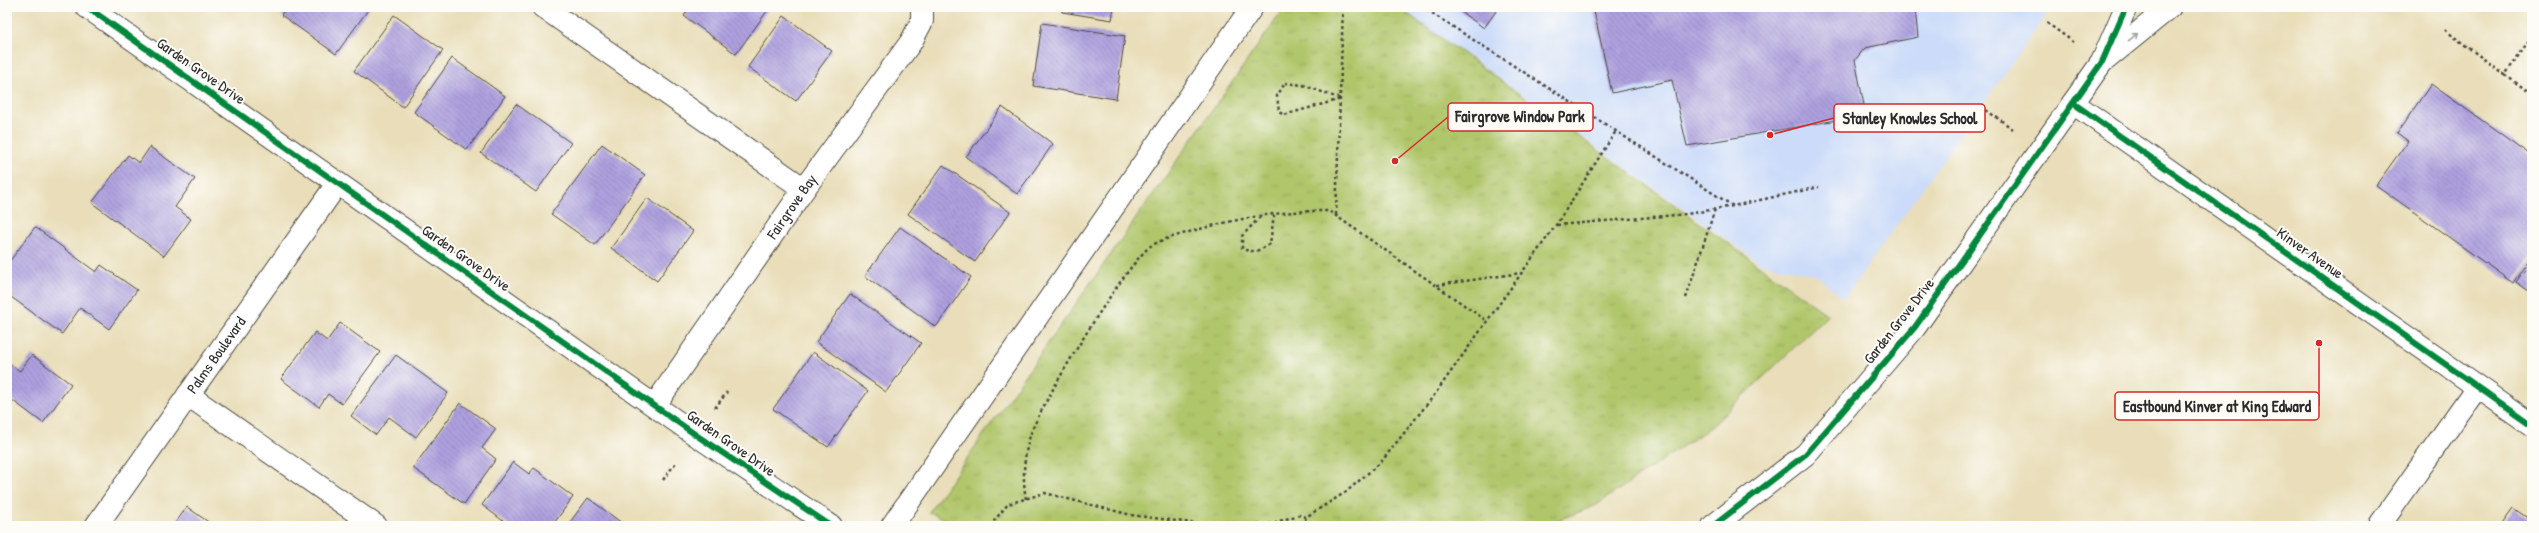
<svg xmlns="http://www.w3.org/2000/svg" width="2539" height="533" viewBox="0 0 2539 533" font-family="'Patrick Hand',sans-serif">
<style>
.built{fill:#cbdbf9}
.park{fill:url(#park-tufts);stroke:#6e784b}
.building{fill:url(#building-back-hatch)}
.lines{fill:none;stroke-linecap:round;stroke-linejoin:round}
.minor-casing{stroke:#484640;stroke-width:24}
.path{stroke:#484640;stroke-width:2.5;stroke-dasharray:3 3;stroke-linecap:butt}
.minor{stroke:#fff;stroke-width:22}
.cycleway-casing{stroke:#fdfcf7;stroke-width:8}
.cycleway{stroke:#00873e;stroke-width:6}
.oneway{stroke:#a0a0a0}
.labels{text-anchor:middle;stroke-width:4;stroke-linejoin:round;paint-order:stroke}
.street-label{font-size:15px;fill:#2b2b2b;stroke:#fdfcf7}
.leader{fill:none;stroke:#d62828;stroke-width:1.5}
.callout-dot{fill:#d62828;stroke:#fdfcf7;stroke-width:1.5}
.callout{fill:#fdfcf7;stroke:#d62828;stroke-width:1.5}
.callout-label{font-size:16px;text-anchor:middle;font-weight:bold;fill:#2b2b2b}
</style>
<defs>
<pattern id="park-tufts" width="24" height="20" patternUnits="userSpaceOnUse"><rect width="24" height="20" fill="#b0c66b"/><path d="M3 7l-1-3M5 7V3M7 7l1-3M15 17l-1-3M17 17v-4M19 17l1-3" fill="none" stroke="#98aa5d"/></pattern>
<pattern id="building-back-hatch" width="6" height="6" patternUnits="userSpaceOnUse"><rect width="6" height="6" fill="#ada0df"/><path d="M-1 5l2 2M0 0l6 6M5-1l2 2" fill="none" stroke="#8d83b5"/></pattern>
</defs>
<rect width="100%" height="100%" fill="#fdfcf7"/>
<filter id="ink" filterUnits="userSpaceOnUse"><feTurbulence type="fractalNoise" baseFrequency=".025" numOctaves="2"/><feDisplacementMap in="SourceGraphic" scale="8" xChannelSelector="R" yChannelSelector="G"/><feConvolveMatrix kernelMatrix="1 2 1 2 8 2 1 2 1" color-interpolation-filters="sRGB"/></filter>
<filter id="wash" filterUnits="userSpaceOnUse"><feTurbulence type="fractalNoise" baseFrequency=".012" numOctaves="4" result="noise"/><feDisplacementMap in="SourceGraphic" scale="16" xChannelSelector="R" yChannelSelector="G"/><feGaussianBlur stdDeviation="0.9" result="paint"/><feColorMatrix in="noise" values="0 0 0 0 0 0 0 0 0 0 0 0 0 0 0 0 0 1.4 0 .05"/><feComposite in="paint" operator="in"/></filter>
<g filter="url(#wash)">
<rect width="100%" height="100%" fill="#e9deb9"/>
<!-- built -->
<path class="built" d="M1399,7h653l-208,292 -28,-24 -56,-12z"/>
<!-- park -->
<path class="park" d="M1285,7h113l430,308 -117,112 -116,79 -53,20h-581l-32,-14z"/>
<g id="blocks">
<!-- building -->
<path class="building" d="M287,7h83l-34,47 -55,-39z
M690,7h80l-34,47 -52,-38z
M1062,7h52l-2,13 -50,-8z
M1454,7h45l-15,21z
M1593,7h322l3,30 -53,11 -10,12 11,55 -179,31 -15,-66 -60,13z
M394,15l49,35 -40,57 -49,-36z
M784,16l48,35 -36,50 -48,-34z
M1042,23l83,13 -9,63 -83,-13z
M452,58l53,38 -38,54 -53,-38z
M2431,84l101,72v99l-19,28 -137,-98 32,-44 -11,-8z
M516,104l55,39 -35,49 -55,-39z
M1002,107l51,37 -36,50 -51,-37z
M602,144l43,31 -50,70 -44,-31z
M150,147l45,32 -20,28 16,12 -27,37 -72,-53 36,-48 11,8z
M943,165l67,47 -35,50 -67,-48z
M647,198l46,33 -36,50 -46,-33z
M35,227l61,45 5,-7 36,25 -28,39 -29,-21 -18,26 -55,-40v-29z
M900,227l71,50 -35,50 -71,-51z
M2532,260v33l-16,-11z
M850,294l71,49 -35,49 -70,-50z
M340,323l40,29 -38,52 -14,-10 -9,13 -38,-28 34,-47 12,9z
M813,352l55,39 -40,56 -55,-38z
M32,355l39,29 -28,39 -31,-23 -5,7v-45l13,9z
M396,355l52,38 -32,44 -27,-20 -13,18 -25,-19z
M460,403l36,26 -14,19 14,11 -32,45 -51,-36z
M513,462l16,12 5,-6 39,29 -21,29h-42l-28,-21z
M588,498l38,28h-59z
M187,507l27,19h-41z
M2513,508l19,13v5h-32z"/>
</g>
</g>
<g filter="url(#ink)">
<use href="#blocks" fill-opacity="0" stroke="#484640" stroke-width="1"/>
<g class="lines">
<defs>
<g id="minor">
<path d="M87,7l609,428 135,91"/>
<path d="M543,7l261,182"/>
<path d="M2105,60l65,-53"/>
<path d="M2073,103l459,322"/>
<path d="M188,395l188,131"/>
<path id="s1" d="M655,405l149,-216 107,-147 11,-21v-14"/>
<path id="s2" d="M96,526l241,-342"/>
<path d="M892,526l360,-519"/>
<path d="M1713,526l93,-72 109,-127 187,-265 24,-55"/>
<path d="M2379,526l98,-139"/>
</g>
</defs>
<!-- minor casing -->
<use href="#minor" class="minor-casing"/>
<!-- path -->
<path class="path" d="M1422,7l311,199 86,-19
M2047,23l28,20
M2445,30l60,45 27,-39
M2505,75l27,19
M1285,83l18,2 38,14 -57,16 -5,-3 -2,-16z
M1986,110l27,19
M1336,215l7,-208
M1260,217l-18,19v13c12,4 17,2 28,-5l4,-29
M1557,225l130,-11 46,-8
M1437,285l84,-12
M1686,298l29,-89
M715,408l12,-16
M663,480l14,-19
M1026,499c-4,-21 -2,-46 5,-66 11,-31 96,-172 121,-188 11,-6 24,-9 37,-13 45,-13 93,-22 140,-21l158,110
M990,526l18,-22 37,-11 86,22 61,8 74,2 33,-10 7,2 40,-25 35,-30 51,-64 124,-173 60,-94
M1303,526l3,-9"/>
<!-- minor -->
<use href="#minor" class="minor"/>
<defs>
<path id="cycleway" d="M87,7l609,428 135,91
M2073,103l459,322
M1713,526l93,-72 109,-127 187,-265 24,-55"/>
</defs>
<!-- cycleway casing -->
<use href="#cycleway" class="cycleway-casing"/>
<!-- cycleway -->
<use href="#cycleway" class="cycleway"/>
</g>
<!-- one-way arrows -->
<defs><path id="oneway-shaft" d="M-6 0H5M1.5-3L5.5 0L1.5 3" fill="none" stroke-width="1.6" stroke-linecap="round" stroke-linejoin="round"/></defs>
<use class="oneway" href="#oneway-shaft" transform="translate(2133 37) rotate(-39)"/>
</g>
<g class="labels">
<!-- street labels -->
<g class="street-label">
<text transform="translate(201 71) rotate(35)" y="5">Garden Grove Drive</text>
<text dy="5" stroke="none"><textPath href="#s1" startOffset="241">Fairgrove Bay</textPath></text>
<text transform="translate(2310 253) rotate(35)" y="5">Kinver Avenue</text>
<text transform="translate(466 258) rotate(35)" y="5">Garden Grove Drive</text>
<text transform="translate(1899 321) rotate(-52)" y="5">Garden Grove Drive</text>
<text dy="5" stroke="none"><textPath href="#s2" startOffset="209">Palms Boulevard</textPath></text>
<text transform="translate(731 443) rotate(35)" y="5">Garden Grove Drive</text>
</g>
</g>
<!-- callouts -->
<path class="leader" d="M1395 161L1448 117M1770 135L1834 118M2319 343L2319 406"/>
<g class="callout-dot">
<circle cx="1395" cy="161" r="4"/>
<circle cx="1770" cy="135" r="4"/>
<circle cx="2319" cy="343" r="4"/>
</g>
<g class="callout">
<rect x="1448" y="103" width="145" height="28" rx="4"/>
<rect x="1834" y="104" width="151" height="28" rx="4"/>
<rect x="2115" y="392" width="204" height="28" rx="4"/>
</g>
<g class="callout-label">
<text x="1520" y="122">Fairgrove Window Park</text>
<text x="1910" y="124">Stanley Knowles School</text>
<text x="2217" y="412">Eastbound Kinver at King Edward</text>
</g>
<!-- margin -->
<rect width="2539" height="533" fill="none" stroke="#fdfcf7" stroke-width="24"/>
</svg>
